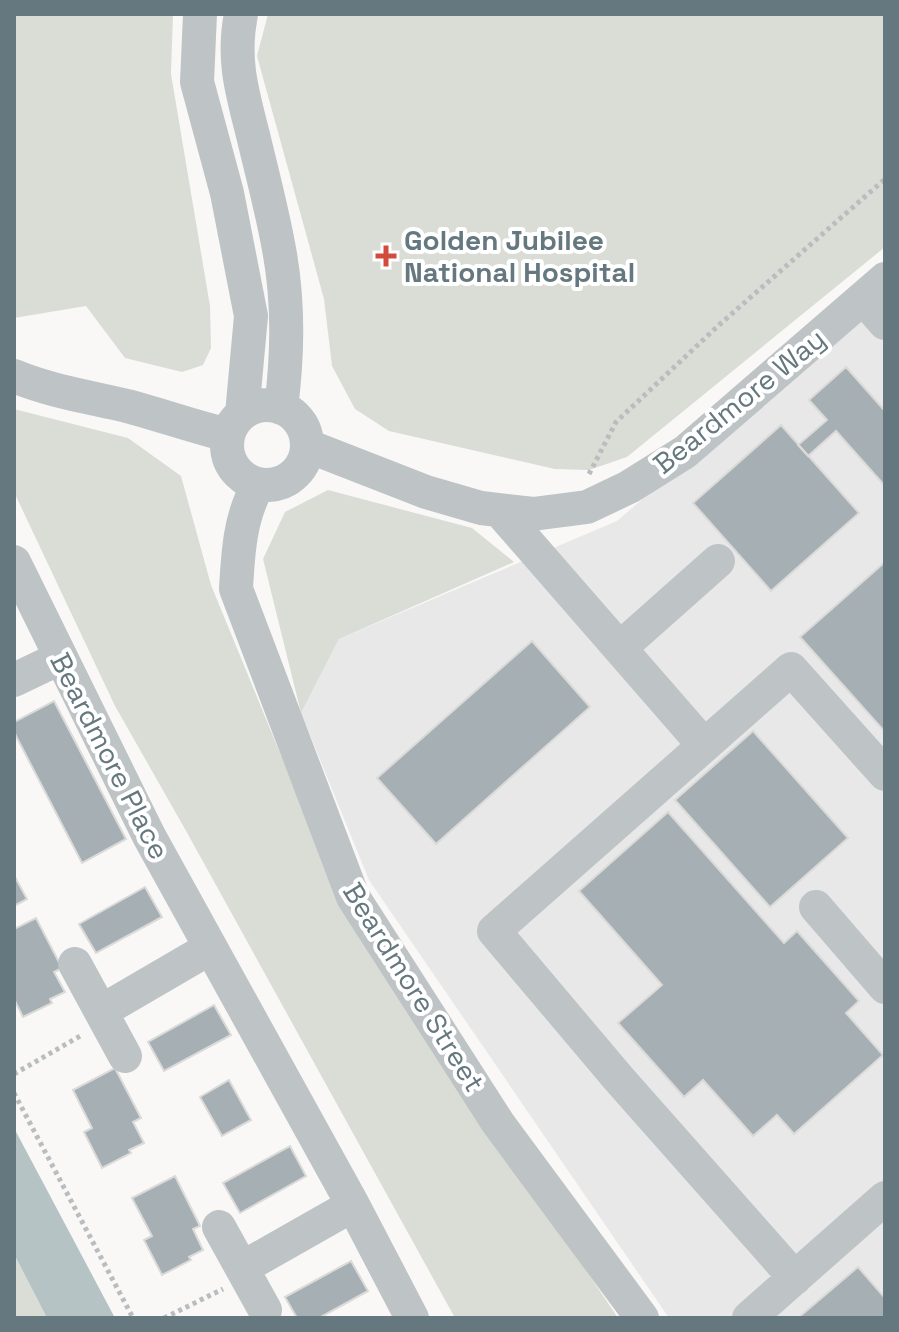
<svg xmlns="http://www.w3.org/2000/svg" width="899" height="1332" viewBox="0 0 899 1332" font-family="'Space Grotesk',sans-serif">
<style>
.built{fill:#e7e8e7}
.green{fill:#d9ddd6}
.water{fill:#b6c3c5}
.building{fill:#a6afb3;stroke:#dadad9;stroke-width:2}
.lines{fill:none;stroke-linecap:round;stroke-linejoin:round}
.path{stroke:#b9bdbf;stroke-width:5;stroke-dasharray:4 4;stroke-linecap:butt}
.minor{stroke:#bec4c6;stroke-width:34}
.poi-dot{fill:#d34b3c;stroke:#fff;stroke-width:3}
.labels{text-anchor:middle;stroke-width:8;stroke-linejoin:round;paint-order:stroke}
.poi-label{font-size:28px;font-weight:bold;fill:#66787f;stroke:#fff;text-anchor:start}
.street-label{font-size:28px;fill:#66787f;stroke:#fff}
</style>
<rect width="100%" height="100%" fill="#f9f8f7"/>
<!-- built -->
<path class="built" d="M885,288v1030h-216l-300,-438 -68,-167 38,-74 278,-118z"/>
<!-- green -->
<path class="green" d="M14,14h159l-2,60 39,232 1,42 -8,17 -21,7 -57,-14 -39,-52 -72,12z
M268,14h617v233l-258,210 -38,13 -34,-1 -166,-38 -34,-22 -23,-43 -8,-67 -67,-243z
M14,409l114,29 53,38 30,109 133,324 274,409h-163l-270,-489 -70,-123 -101,-214z
M328,490l144,38 42,34 -175,77 -38,74 -38,-154 22,-47z
M14,1254l33,64h-33z"/>
<!-- water -->
<path class="water" d="M14,1128l101,190h-68l-33,-64z"/>
<!-- building -->
<path class="building" d="M846,367l39,44v75l-49,-55 -28,25 -10,-11 29,-25 -18,-20z
M781,425l78,88 -88,78 -78,-88z
M885,562v170l-85,-95z
M532,641l58,66 -154,137 -59,-66z
M54,701l72,138 -44,24 -68,-131v-10z
M753,731l95,107 -78,69 -95,-107z
M668,812l116,131 13,-12 62,70 -13,12 37,42 -89,79 -17,-19 -24,21 -50,-56 -19,17 -66,-74 44,-38 -83,-94z
M14,875l13,24 -13,7z
M145,887l17,30 -66,36 -17,-29z
M36,918l26,50 -8,4 11,20 -15,7 2,4 -29,14 -9,-18v-70z
M214,1005l17,30 -67,36 -16,-29z
M115,1068l26,50 -8,4 11,21 -15,7 2,3 -29,15 -18,-36 8,-4 -19,-38z
M229,1080l22,40 -29,16 -22,-39z
M290,1146l16,30 -66,37 -17,-30z
M175,1176l25,50 -7,3 10,21 -14,7 2,3 -29,15 -18,-35 8,-4 -20,-38z
M351,1261l17,30 -49,27h-22l-12,-21z
M858,1267l27,31v20h-87z"/>
<g class="lines">
<!-- path -->
<path class="path" d="M589,474l27,-52 103,-97 166,-146
M14,1074l68,-39
M14,1093l119,225
M164,1318l59,-29"/>
<!-- minor -->
<path class="minor" d="M200,14l-3,68 30,111 24,123 -9,98
M241,14c-9,45 1,78 12,121 9,38 19,75 26,114 10,53 9,105 2,159
M863,298l22,25
M14,376c36,15 75,21 113,30 34,9 67,21 101,29
M227 445a40 40 0 1 1 80 0a40 40 0 1 1-80 0Z
M308,446l118,46 55,16 52,6 54,-7 42,-20 56,-35 200,-173
M258,485c-18,32 -20,67 -22,104l117,308 145,226 144,195
M500,511l203,233
M14,562l135,274 204,369 59,113
M620,648l98,-87
M14,680l46,-22
M816,907l69,80
M75,964l50,92
M102,1011l108,-63
M219,1227l46,83
M242,1268l111,-63
M795,1278l-176,-199 -125,-148 297,-262 94,105
M749,1318l136,-120"/>
</g>
<!-- markers -->
<path class="poi-dot" d="M382 244h8v8h8v8h-8v8h-8v-8h-8v-8h8z"/>
<g class="labels">
<!-- poi labels -->
<g class="poi-label">
<text x="404" y="250">Golden Jubilee<tspan x="404" dy="32">National Hospital</tspan></text>
</g>
<!-- street labels -->
<g class="street-label">
<text transform="translate(739 401) rotate(-39)" y="10">Beardmore Way</text>
<text transform="translate(110 756) rotate(63)" y="10">Beardmore Place</text>
<text transform="translate(414 987) rotate(58)" y="10">Beardmore Street</text>
</g>
</g>
<!-- border -->
<rect width="899" height="1332" fill="none" stroke="#66787f" stroke-width="32"/>
</svg>
